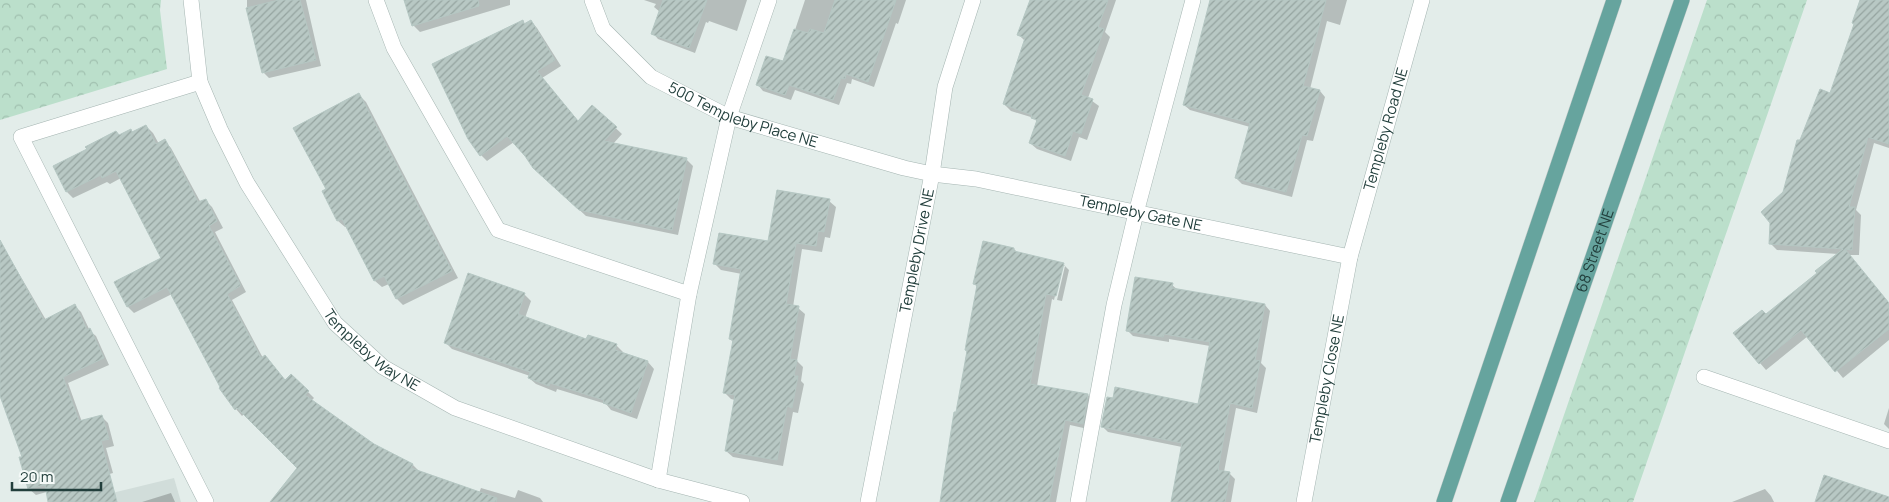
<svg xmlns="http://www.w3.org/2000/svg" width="1889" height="502" viewBox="0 0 1889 502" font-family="Manrope,sans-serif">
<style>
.built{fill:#d1ddda}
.park{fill:url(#park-crowns)}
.shadow{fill:#0003}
.building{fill:url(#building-hatch);stroke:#b5c7c3}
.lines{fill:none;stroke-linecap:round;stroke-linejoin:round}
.minor-casing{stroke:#a5b5b2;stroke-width:16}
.major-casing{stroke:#c1c9c8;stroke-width:16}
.minor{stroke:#fff;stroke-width:15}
.major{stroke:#66a49e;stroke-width:15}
.labels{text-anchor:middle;stroke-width:5;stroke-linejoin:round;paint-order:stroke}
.street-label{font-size:15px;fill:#223f3c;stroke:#f4f9f7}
</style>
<defs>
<pattern id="park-crowns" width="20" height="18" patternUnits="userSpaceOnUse" patternTransform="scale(1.25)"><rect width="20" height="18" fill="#bbdfcb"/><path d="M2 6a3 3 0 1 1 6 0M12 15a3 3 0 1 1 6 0" fill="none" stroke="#a0c0af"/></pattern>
<pattern id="building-hatch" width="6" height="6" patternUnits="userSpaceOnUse" patternTransform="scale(1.25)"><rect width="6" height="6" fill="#b8c8c4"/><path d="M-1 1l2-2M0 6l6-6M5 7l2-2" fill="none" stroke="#95a4a0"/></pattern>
</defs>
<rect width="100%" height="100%" fill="#e3edea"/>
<!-- built -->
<path class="built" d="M174,478l7,24h-106z"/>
<!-- park -->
<path class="park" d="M0,0h161l-1,10 7,59 -167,51z
M1707,0h100l-174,502h-99z"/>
<!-- shadow -->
<path class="shadow" d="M247,0h59l15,66 -52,12 -6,-6 -16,-65z
M406,0h104v5l-90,27 -7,-7z
M644,0h103l-10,31 -28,-10 -1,2 -2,-1 -11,31 -37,-14 -5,-6 7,-21 -6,-5 2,-3z
M805,0h101l-8,24 -2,-1 -22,64 -22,-8 -1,5 -4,-1 -8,22 -44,-15 -4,10 -28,-9 -5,-6 26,-22z
M1031,0h85l-11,32 5,5 -22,61 11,8 -12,34 -8,-3 -8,24 -34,-12 -7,-6 7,-21 -3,-4 -23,-7 -7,-7 21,-63 -6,-6z
M1212,0h135l-7,25 -13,-4 -17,68 10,2 5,6 -12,44 -6,-1 -15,57 -50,-13 -6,-6 14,-51 -60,-17 -6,-5z
M1862,0h27v148l-15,-5 -18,67 5,5 -2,40h-10l40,48v37l-46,38 -35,-42 -42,34 -31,-36 31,-19 53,-42 19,-19 -61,-4 -7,-7 31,-101 30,-48z
M523,21l3,4 5,-4 6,7 24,38 -19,12 37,44 14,-15 29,27 -9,10 73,15 7,7 -15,69 -92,-19 -51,-47 -21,-27 -27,19 -6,-6z
M359,95l7,7 92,176 -55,27 -6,-6 -8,-15 -7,3 -7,-6 -28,-55 -2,1 -7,-6 -15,-29 4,-2z
M146,126l7,7 6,11 6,-3 6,7 30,55 4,-3 7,7 11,21 -8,4 31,60 -14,8 31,58 2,-2 21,25 5,-6 23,23 -3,3 63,44 39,20 6,6 60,22 2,-5 34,10 3,-8 22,8 3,4h-271l27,-34 -55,-54 -2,2 -6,-7 -64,-115 -38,19 -6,-6 -12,-25 46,-24 -41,-80 -11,6 -3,-2 -34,16 -6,-6 -13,-25 77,-37 2,3z
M829,201l7,6 -6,31 -5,-1 -3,15 -20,-3 -9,58 5,1 7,6 -8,47 6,6 -2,14 3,3 -6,29 -5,-1 -10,54 -50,-9 -7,-6 9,-51 -4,-1 -6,-6 9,-50 -4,-4 12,-65 -21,-4 -6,-6 54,-21z
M0,241l46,79 29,-14 6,6 9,19 6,5 13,29 -41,18 14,39 19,-6 7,7 6,23 -8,2 7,25 -77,22 -7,-6 -8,-31 3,-1 -24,-65z
M1014,249l4,4 45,11 6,6 -7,31 -5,-1 8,-34h-3l-8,34 -2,-1 -15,87 51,9 6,6 -6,28 -18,-4 -14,77h-116l17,-89 20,-126 -3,-4z
M1172,285l6,5 87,15 5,6 -9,52 5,5 -9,45 -21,-5 -12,64 5,1 6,6 -4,23h-60l11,-55 -74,-15 -5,-5 96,-22 11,-59 -41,-7v3l-36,-6 -6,-6z
M524,294l7,7 -6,17 62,22 29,5 7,7 -1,1 26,9 6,7 -17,50 -26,-9 -5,-6 -49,-15 -1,3 -20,-8 -7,-6 1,-2 -78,-27 -7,-7z
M1889,408v21l-5,-5z
M1765,489l6,7 3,6h-42z
M171,493l4,9h-33z"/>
<!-- building -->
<path class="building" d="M279,0h21l16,60 -54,13 -16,-65z
M404,0h74l1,6 -67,20z
M663,0h44l-18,48 -38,-14z
M835,0h61l-28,82 -22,-8 -1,5 -4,-1 -8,22 -44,-15 -4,10 -29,-10 10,-29 17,5 11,-32 14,4 2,-4 14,4z
M1030,0h78l-10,27 6,2 -23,66 12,4 -12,35 -8,-3 -8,25 -36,-13 8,-23 -6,-2 1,-3 -29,-11 22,-66 -8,-3z
M1210,0h116l-23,86 17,4 -13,46 -5,-1 -16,57 -51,-14 15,-55 -67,-18z
M1860,0h29v144l-21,-7 -19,70h6l-3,43 -7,-1 44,54v26l-54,43 -34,-42 -42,34 -26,-31 29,-23 4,4 51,-41 -2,-2 28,-22 -74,-5 1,-21 -9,-11 22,-20 14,-52h3l20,-51 10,4 24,-69 -2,-1z
M523,20l1,4 7,-4 24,40 -18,11 41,50 14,-16 25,22 -13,14 83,17 -15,72 -93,-20 -46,-42 -8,-12 -18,-20 -27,20 -12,-17 -36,-75z
M359,93l93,178 -56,28 -12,-23 -10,5 -32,-62 -5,2 -15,-30 4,-2 -33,-61z
M146,125l10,19 9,-5 33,63 8,-3 11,22 -8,5 31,58v2l-13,8 34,64 4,-3 20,25 6,-6 18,17 -4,4 69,49 39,20 -2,4 86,30 -1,4h-226l27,-34 -60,-60 -2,2 -16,-22 1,-1 -53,-100 -40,20 -13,-25 47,-24 -45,-87 -14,7 -1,-3 -35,17 -13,-26 34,-17 -2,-2 31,-16 3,4 12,-6 1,3z
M777,190l53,9 -6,33 -6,-1 -2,15 -20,-3 -10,61 13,2 -9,53 7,1 -3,16h4l-6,32 -5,-2 -10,54 -52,-9 10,-56 -12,-2 10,-53 -4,-1 12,-70 -28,-5 6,-31 49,8z
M0,240l44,80 31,-16 12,26 3,-2 14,30 -41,19 16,44 23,-6 7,24 -8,2 16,61h-69l-3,-17 -17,4 -9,-32h3l-22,-61z
M983,241l31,7v3l50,12 -8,33 -10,-2 -16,90 58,10 -5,30 -18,-4 -16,82h-109l14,-90h2l11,-61 -2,-1 12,-65 -4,-1z
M468,273l57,20 -7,21 68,25 2,-4 29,9 -2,6 33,11 -17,52 -28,-10 1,-3 -54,-17 -1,3 -21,-8 2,-6 -86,-29z
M1135,277l38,6 -1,5 93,16 -10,56 5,1 -8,47 -22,-5 -12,67 12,2 -5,30h-54l11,-59 -81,-16 6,-30 6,1 2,-11 83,17 12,-62 -46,-8 -1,3 -37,-6z
M1824,475l65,22v5h-74z"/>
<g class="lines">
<defs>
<g id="minor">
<path id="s1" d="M191,0l9,82 20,47 27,54 88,140 48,44 72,41 203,72 84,22"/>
<path d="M376,0l18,48 104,182 191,64 40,-177 40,-117"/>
<path id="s2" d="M592,0l11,29 48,48 78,40 175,51 28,6 44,5 374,78"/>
<path d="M200,82l-179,55 185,365"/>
<path d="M1704,377l185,64"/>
<path d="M658,480l31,-186"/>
<path id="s3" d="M868,502l64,-328 13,-87 28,-87"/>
<path d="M1078,502l36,-197 22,-92 57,-213"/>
<path id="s4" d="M1304,502l46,-245 72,-257"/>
</g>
<g id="major">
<path d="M1444,502l170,-502"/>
<path id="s5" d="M1508,502l174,-502"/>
</g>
</defs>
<!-- minor casing -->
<use href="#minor" class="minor-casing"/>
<!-- major casing -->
<use href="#major" class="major-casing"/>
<!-- minor -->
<use href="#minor" class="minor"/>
<!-- major -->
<use href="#major" class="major"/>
</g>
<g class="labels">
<!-- street labels -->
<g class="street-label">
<text dy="5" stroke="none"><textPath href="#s2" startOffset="199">500 Templeby Place NE</textPath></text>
<text dy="5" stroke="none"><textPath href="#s4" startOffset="382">Templeby Road NE</textPath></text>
<text dy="5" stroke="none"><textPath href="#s2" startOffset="610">Templeby Gate NE</textPath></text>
<text dy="5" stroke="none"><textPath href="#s3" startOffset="256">Templeby Drive NE</textPath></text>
<text dy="5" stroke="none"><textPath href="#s5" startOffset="266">68 Street NE</textPath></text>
<text dy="5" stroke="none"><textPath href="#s1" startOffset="405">Templeby Way NE</textPath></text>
<text dy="5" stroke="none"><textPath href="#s4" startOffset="125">Templeby Close NE</textPath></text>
</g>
</g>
<!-- scale -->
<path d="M12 482v8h89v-8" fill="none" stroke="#223f3c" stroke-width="2.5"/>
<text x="20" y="482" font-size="15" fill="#223f3c" stroke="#f4f9f7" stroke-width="4" paint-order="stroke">20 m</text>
</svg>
